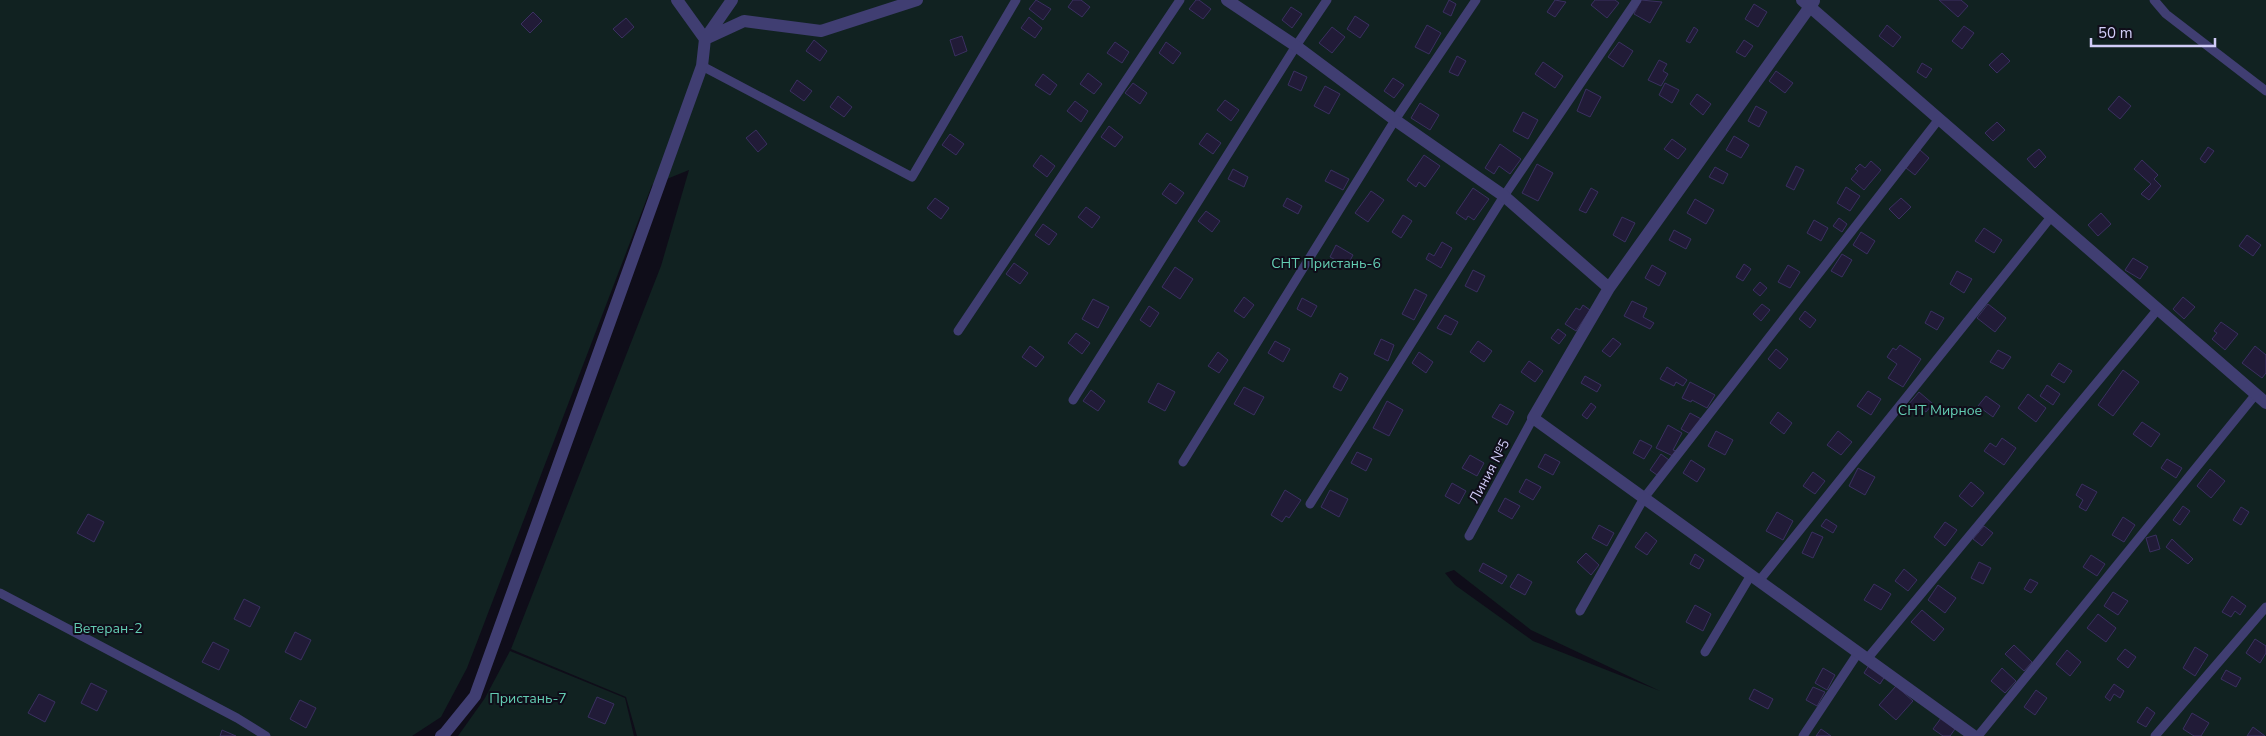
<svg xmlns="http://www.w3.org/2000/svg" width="2266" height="736" viewBox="0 0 2266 736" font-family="'Nunito Sans',sans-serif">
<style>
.green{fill:#112221;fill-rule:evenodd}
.building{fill:#211b37;stroke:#3a3060}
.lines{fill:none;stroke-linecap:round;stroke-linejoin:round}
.service{stroke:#403e72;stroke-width:9}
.minor{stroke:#403e72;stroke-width:12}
.labels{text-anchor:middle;stroke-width:4;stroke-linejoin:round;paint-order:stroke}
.park-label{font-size:14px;fill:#63ccb2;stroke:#0f0d19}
.street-label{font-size:14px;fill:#d1ccf8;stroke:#0f0d19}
</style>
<rect width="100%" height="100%" fill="#0f0d19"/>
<!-- green -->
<path class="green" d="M0,0h2266v736h-1629l-11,-39 -115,-48 150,-383 28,-96 -37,15 -185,483 -26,49 -29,19h-412zM1454,570l77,60 129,61 -127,-50 -78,-56 -10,-12z
M510,651l115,47 9,38h-176l27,-38z"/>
<!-- building -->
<path class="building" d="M1036,0l15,9 -8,11 -14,-11z
M1073,0h8l9,7 -8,10 -14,-10z
M1196,0h3l12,9 -8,10 -14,-10z
M1449,0l7,4 -5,12 -8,-4z
M1555,0l11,2 -11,15 -8,-5z
M1595,0h20l4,3 -12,15 -16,-13z
M1641,0l21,2 -12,21 -16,-9z
M1939,0h22l7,6 -10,11z
M1754,4l13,8 -9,15 -13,-8z
M1291,7l11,7 -10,14 -10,-8z
M533,12l9,9 -12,12 -9,-9z
M1355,16l14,9 -9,13 -13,-9z
M1029,17l13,11 -7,10 -14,-10z
M626,18l8,9 -12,11 -9,-9z
M1427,25l14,8 -12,21 -14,-7z
M1887,25l14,12 -8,10 -14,-11z
M1964,26l10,7 -12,16 -10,-8z
M1332,27l13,10 -13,16 -13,-10z
M1694,27l4,3 -8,13 -4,-2z
M962,36l5,15 -12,5 -5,-16z
M814,40l13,11 -7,10 -14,-10z
M1744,40l9,6 -8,11 -9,-5z
M1115,42l14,10 -7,11 -15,-10z
M1166,42l15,11 -8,11 -14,-11z
M1619,42l14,9 -10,16 -15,-10z
M2002,53l8,8 -13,12 -8,-8z
M1457,56l9,5 -8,15 -9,-4z
M1659,60l8,4 -4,7 5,3 -7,12 -13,-6z
M1543,62l20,14 -8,12 -20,-14z
M1922,63l10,6 -6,9 -9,-6z
M1294,71l13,6 -6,14 -13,-6z
M1776,71l17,12 -8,10 -16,-12z
M1088,73l14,11 -8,10 -14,-10z
M1043,74l14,11 -7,10 -15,-10z
M1393,78l11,7 -10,13 -10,-7z
M797,80l15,11 -8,10 -14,-10z
M1133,83l14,10 -7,11 -15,-11z
M1665,83l14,7 -7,13 -13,-8z
M1325,86l15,8 -11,20 -15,-8z
M1586,89l15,8 -11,20 -13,-6z
M1697,94l14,10 -8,11 -13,-11z
M838,96l14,11 -8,10 -14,-10z
M2119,96l12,10 -11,13 -12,-10z
M1225,100l14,10 -8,11 -14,-11z
M1075,101l13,10 -7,11 -14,-11z
M1420,103l19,12 -9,15 -19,-12z
M1756,106l11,6 -8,15 -11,-6z
M1523,112l15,8 -10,19 -15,-8z
M1997,122l8,8 -12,11 -8,-8z
M1109,126l14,11 -8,10 -14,-10z
M756,130l11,14 -9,8 -12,-14z
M1207,133l14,10 -8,11 -14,-10z
M950,134l14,10 -8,11 -14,-10z
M1734,136l15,9 -8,13 -15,-8z
M1672,139l14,10 -8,10 -14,-10z
M1500,144l21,15 -11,15 -11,-8 -5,8 -9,-6z
M2208,147l6,4 -9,12 -5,-4z
M2039,149l7,8 -11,11 -8,-9z
M1920,150l9,8 -14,17 -9,-7z
M1041,155l14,11 -8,11 -14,-11z
M1424,155l16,11 -15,21 -6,-5 -3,5 -9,-7z
M2142,160l16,15 -4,4 7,7 -12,14 -8,-6 10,-10 -17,-15z
M1871,161l10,9 -17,20 -13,-11 7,-8 -3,-2 5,-5 5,4z
M1537,164l16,9 -15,28 -16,-8z
M1796,166l8,4 -10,20 -8,-4z
M1715,167l13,7 -5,10 -14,-7z
M1233,169l15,8 -4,10 -16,-8z
M1331,170l18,9 -6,11 -18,-9z
M1170,183l14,10 -8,11 -14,-10z
M1846,187l14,9 -10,15 -13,-8z
M1473,188l16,11 -15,21 -6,-4 -2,4 -10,-7z
M1591,188l7,4 -12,21 -7,-3z
M1371,191l13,9 -16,22 -13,-9z
M935,198l14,10 -8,11 -14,-11z
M1287,198l15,8 -4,8 -15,-8z
M1901,198l10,9 -12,12 -10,-10z
M1695,199l19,11 -8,14 -19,-11z
M1086,207l14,10 -8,11 -14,-11z
M1206,211l14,10 -8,11 -14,-11z
M2101,213l10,11 -13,12 -10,-11z
M1403,215l9,6 -11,17 -9,-6z
M1622,217l13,6 -10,19 -12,-7z
M1839,218l8,6 -5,8 -9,-6z
M1814,220l14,8 -7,13 -14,-8z
M1043,224l14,10 -8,11 -14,-10z
M1984,228l18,12 -8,13 -19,-12z
M1674,230l17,9 -5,10 -17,-9z
M1861,232l14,9 -8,13 -14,-9z
M2247,235l14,10 -8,11 -14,-10z
M1442,242l10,6 -11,20 -15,-9 3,-6 5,3z
M1336,245l17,10 -6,11 -17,-9z
M1842,254l10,6 -10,17 -11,-6z
M2133,258l15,9 -8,12 -15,-9z
M1014,263l14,10 -8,11 -14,-10z
M1744,264l7,5 -8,12 -7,-4z
M1652,265l14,8 -7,13 -14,-8z
M1788,265l12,7 -10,16 -12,-6z
M1175,267l18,12 -13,20 -18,-12z
M1473,270l12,6 -8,16 -12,-6z
M1957,271l15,8 -8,14 -14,-9z
M1760,282l7,6 -7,8 -7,-6z
M1415,289l12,6 -13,25 -12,-6z
M1244,297l10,8 -10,13 -10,-7z
M2183,297l12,10 -11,12 -11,-10z
M1302,298l15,8 -6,11 -14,-8z
M1093,299l16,8 -11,21 -16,-9z
M1632,301l15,7 -4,9 11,6 -4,6 -26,-13z
M1762,304l8,6 -9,11 -8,-7z
M1988,304l18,14 -11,14 -18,-14z
M1583,305l7,5 -14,21 -11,-7 11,-16 4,2z
M1149,306l10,7 -9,14 -10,-7z
M1805,311l11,9 -6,8 -11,-9z
M1931,311l13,7 -7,12 -12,-7z
M1445,315l13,7 -7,13 -14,-7z
M2221,322l17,12 -13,16 -13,-11 5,-6 -3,-2z
M1558,329l8,6 -7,9 -8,-6z
M1076,333l14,10 -8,11 -14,-11z
M1613,338l8,6 -11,13 -8,-6z
M1381,339l13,6 -6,16 -14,-7z
M1275,341l15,8 -7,13 -15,-9z
M1478,341l14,10 -8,11 -14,-10z
M1900,345l21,14 -18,28 -15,-9 9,-14 -10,-7 6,-9 3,2z
M1030,346l14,11 -8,10 -14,-10z
M2255,346l11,9v18l-4,5 -20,-15z
M1776,349l12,10 -8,10 -12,-10z
M1998,350l13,7 -8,12 -13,-7z
M1218,352l10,8 -9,13 -11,-7z
M1419,352l14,10 -7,11 -14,-10z
M1529,361l14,10 -8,11 -14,-10z
M2059,363l13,8 -8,12 -13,-8z
M1667,367l20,13 -4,6 -7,-4 -2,4 -14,-7z
M2123,370l16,12 -26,34 -15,-11z
M1340,373l8,5 -7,13 -8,-4z
M1585,376l16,9 -4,7 -16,-9z
M1690,382l25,13 -8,13 -15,-8 -1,2 -9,-4z
M1158,383l17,9 -10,19 -17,-9z
M2047,385l13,9 -7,11 -13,-9z
M1244,387l20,10 -10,18 -20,-11z
M1091,390l14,11 -7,10 -15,-10z
M1868,391l13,8 -10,16 -14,-9z
M1919,392l14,12 -7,8 -6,-4 -4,4 -8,-7z
M2028,394l18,14 -10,14 -18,-14z
M1986,396l14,10 -7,11 -15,-11z
M1387,401l16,9 -14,26 -16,-8z
M1591,403l5,4 -9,12 -5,-4z
M1500,404l14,8 -7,13 -15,-8z
M1778,412l14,11 -8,11 -14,-11z
M1690,413l13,7 -9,16 -13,-7z
M2142,422l18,12 -9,13 -18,-13z
M1668,425l14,8 -9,17 3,1 -3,5 -17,-8z
M1716,431l17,9 -8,15 -17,-9z
M1838,431l14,11 -11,13 -14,-10z
M2002,438l14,10 -12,17 -20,-14 6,-8 6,4z
M1640,440l12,6 -8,13 -11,-6z
M1357,452l15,7 -6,12 -15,-8z
M1545,454l15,8 -7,13 -15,-8z
M1661,454l8,6 -12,15 -7,-5z
M1470,455l14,8 -7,13 -15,-8z
M2167,459l15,9 -6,10 -15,-10z
M1691,460l14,9 -8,13 -14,-9z
M1858,468l17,9 -10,18 -16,-9z
M2210,469l15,12 -14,17 -14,-12z
M1813,472l12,9 -10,13 -12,-8z
M1526,479l15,8 -8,13 -14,-8z
M1971,482l13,11 -12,14 -13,-11z
M1452,483l14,8 -7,13 -14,-8z
M2082,484l15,8 -11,19 -7,-4 4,-7 -7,-5z
M1285,490l16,10 -12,18 -3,-2 -4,6 -11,-7z
M1330,490l18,9 -9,18 -18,-10z
M1505,498l15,8 -8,13 -14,-8z
M2183,506l7,5 -10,14 -7,-5z
M2241,507l8,5 -8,13 -8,-5z
M1777,512l16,9 -10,19 -17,-9z
M88,514l16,8 -10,20 -17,-9z
M2123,517l12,8 -11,17 -12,-7z
M1826,519l11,7 -4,7 -12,-7z
M1945,522l12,8 -12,16 -11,-9z
M1599,525l15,8 -7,13 -15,-8z
M1984,526l9,7 -11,13 -9,-7z
M1646,532l11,9 -10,14 -12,-8z
M1812,532l11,5 -10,21 -11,-5z
M2156,535l4,14 -10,3 -4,-14z
M2172,539l21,20 -5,5 -22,-17z
M1586,553l13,12 -8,10 -14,-13z
M1695,554l9,6 -5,9 -9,-5z
M2091,555l14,9 -8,12 -14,-9z
M1979,562l12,6 -8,16 -12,-6z
M1483,563l24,13 -5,8 -23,-13z
M1904,569l13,11 -9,11 -13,-10z
M1518,574l14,8 -7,13 -15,-8z
M2030,579l8,4 -7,10 -7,-4z
M1874,584l17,10 -10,16 -17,-10z
M1938,585l18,13 -11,15 -17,-13z
M2113,592l15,9 -10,14 -14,-9z
M2232,596l14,10 -6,9 -5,-4 -4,6 -9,-5z
M244,599l16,8 -10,20 -16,-8z
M1695,605l16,9 -8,17 -17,-9z
M1922,610l22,19 -10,12 -23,-19z
M2098,614l18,14 -10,14 -19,-14z
M295,632l16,8 -10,20 -16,-8z
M2255,639l11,7v7l-6,10 -14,-10z
M213,642l16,8 -10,20 -17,-8z
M2014,645l18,17 -8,9 -19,-17z
M2195,647l13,8 -13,21 -12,-8z
M2125,649l11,8 -8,11 -11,-9z
M2067,650l14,12 -11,14 -14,-12z
M1873,659l16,11 -9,14 -16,-11z
M1823,668l12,7 -8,15 -12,-7z
M2002,668l14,13 -11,12 -14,-12z
M2226,670l15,8 -5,9 -15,-8z
M91,683l16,8 -10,20 -16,-8z
M2114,684l10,7 -4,7 -6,-4 -4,7 -5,-4z
M1896,686l17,15 -17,19 -17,-15z
M1813,687l12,5 -8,14 -11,-6z
M1754,689l19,10 -5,10 -19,-10z
M2036,690l11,8 -12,17 -11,-8z
M39,694l16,8 -10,20 -17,-9z
M597,697l17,7 -9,20 -17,-7z
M300,700l16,8 -10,20 -16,-9z
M2147,707l8,6 -9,14 -9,-5z
M2192,713l17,10 -8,13h-7l-11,-7z
M1941,718l14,11 -5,7h-7l-10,-7z
M2253,727l12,9h-18z
M1821,729l10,7h-15z
M222,730l14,6h-16z"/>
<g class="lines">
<!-- service -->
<path class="service" d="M2154,0l12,14 100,77
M702,66l210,111 104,-177
M958,331l222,-331
M1073,400l223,-354 31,-46
M1183,462l212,-342 81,-120
M1310,504l194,-308 133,-196
M1469,536l64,-118
M1759,581l292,-364
M0,593l237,125 29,18
M1580,611l64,-113 295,-379
M1705,652l46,-77
M1867,659l291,-350
M1803,736l55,-83
M1978,736l278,-342
M2155,736l111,-129"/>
<!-- minor -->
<path class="minor" d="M677,0l28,39 39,-18 77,10 96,-31
M1227,0l69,46 99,74 109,76 105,92 -76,130 441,318
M1802,0l464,403
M1609,288l205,-287
M441,736l4,-3 30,-37 227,-630 3,-27 27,-39"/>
</g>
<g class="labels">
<!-- park labels -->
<g class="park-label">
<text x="1326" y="268">СНТ Пристань-6</text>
<text x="1940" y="415">СНТ Мирное</text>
<text x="108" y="633">Ветеран-2</text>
<text x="528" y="703">Пристань-7</text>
</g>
<!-- street labels -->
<g class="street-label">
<text transform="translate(1489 471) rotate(-62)" y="5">Линия №5</text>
</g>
</g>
<!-- scale -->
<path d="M2091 38v8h124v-8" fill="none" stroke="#d1ccf8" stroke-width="2.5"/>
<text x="2098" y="38" font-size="15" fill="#d1ccf8" stroke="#0f0d19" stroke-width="4" paint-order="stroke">50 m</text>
</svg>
